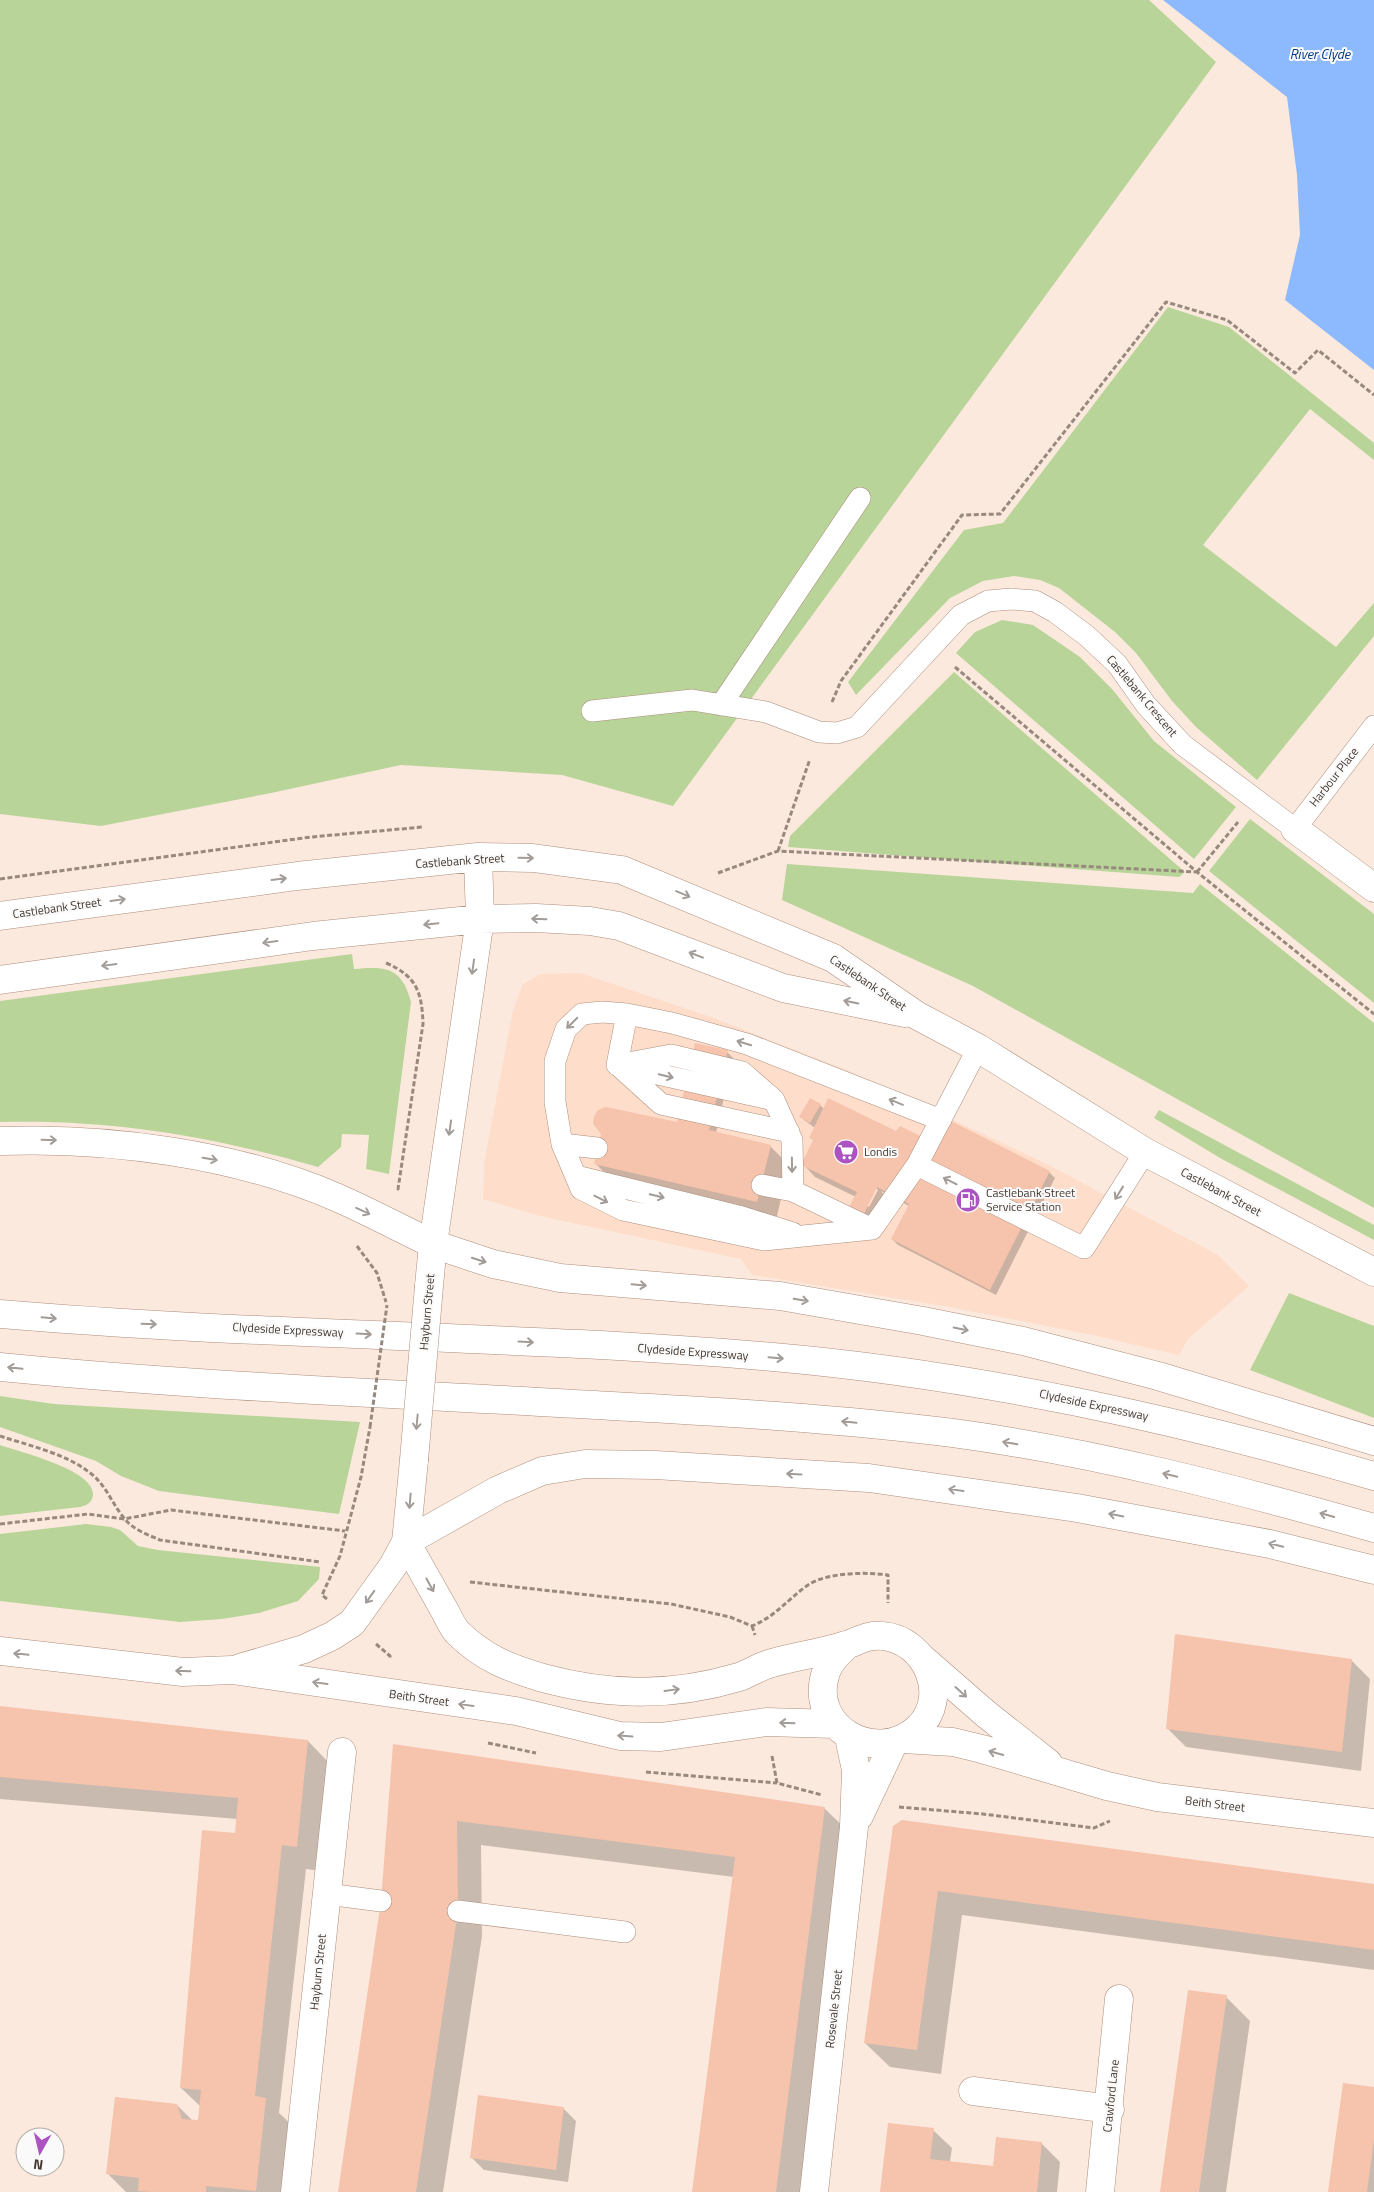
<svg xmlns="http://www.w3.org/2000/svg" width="1374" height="2192" viewBox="0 0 1374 2192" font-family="'Titillium Web',sans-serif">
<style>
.built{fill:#fedecb}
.green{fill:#b8d498}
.water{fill:#8dbaff}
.shadow{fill:#0003;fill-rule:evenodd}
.building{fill:#f6c3ac}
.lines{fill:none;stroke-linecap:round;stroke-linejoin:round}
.lane-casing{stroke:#ac8e7c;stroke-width:22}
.street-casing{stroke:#ac8e7c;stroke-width:29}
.secondary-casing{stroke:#ac8e7c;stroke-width:29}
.primary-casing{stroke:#ac8e7c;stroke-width:29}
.path{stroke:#98897f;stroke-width:3;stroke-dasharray:5 2.5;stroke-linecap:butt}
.lane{stroke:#fff;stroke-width:21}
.street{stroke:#fff;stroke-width:28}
.secondary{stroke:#fff;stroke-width:28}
.primary{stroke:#fff;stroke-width:28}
.secondary-bridge-casing{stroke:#ac8e7c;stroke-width:29;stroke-linecap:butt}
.path-bridge{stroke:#98897f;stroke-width:3;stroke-dasharray:5 2.5;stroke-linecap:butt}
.secondary-bridge{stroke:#fff;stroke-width:28}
.oneway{stroke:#a29c98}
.labels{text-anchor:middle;stroke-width:4;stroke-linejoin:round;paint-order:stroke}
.street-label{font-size:12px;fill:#453931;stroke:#fafafa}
.poi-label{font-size:12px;fill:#453931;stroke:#fafafa;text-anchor:start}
.water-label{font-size:14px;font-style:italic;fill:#013886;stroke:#fafafa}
</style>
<rect width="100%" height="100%" fill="#fce9dd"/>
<!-- built -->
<path class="built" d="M580,973l131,44 136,53 198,93 173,92 31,31 -61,53 -9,16 -87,-20 -143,-28 -197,-32 -11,-16 -201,-43 -57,-17 1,-35 28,-150 10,-29 19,-11z"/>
<!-- green -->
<path class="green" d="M0,0h1149l67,62 -543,744 -111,-31 -161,-10 -130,28 -170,33 -101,-12z
M1168,307l61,20 145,116v17l-64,-51 -107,136 133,102 38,-44v33l-117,144 -61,-53 -24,-26 -36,-48 -21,-21 -56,-44 -19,-8 -26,-4 -31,5 -33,17 -94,97 -8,-13 116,-152 39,-7z
M1002,620l31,5 47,32 32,32 42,52 82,66 -42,52 -238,-206 19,-21z
M954,672l231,200 -6,5 -391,-30 2,-11z
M1250,819l124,95v89l-165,-132z
M787,864l406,29 7,-9 174,139v185l-401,-222 -191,-86z
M352,954l2,15c32,-3 48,-2 57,33l-22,172 -23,-5 3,-34 -27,-1 -1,13 -23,20c-106,-31 -207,-48 -318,-45v-121z
M1159,1110l215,115v15l-154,-82 -66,-40z
M1289,1293l85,33v92l-124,-48z
M0,1396l54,8 306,18 -21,92 -180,-23 -38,-15 -25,-15 -96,-34z
M0,1445c20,7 95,25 93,50 -1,8 -6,10 -13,12l-80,9z
M86,1524l25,3 9,3 18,16 20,4 162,17 -1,12 -21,22 -39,12 -37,6 -42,3 -180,-21v-67z"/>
<!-- water -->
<path class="water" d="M1163,0h211v370l-89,-70 15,-65 -3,-60 -10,-78z"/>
<!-- shadow -->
<path class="shadow" d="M727,1052l6,6 -17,75 54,13 19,19 -13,55 -162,-38 -19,-19 87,-38z
M820,1105l4,4 115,38 110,25 6,6 -59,117 -98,-50 -6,-6 17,-33 -28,-15 8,10 -12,25 -26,-19 5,-10 -41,-20 -12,-13 11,-23 1,-13 -15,-11zM876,1188l2,2 -9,17 -2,-1z
M1351,1660l19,19 -9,92 -175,-24 -19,-19z
M0,1707l308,34 24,25 -11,105 -15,-2 -27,244 11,10 -7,69h-157l-18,-18 69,-69 16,16 6,1 2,-15 -20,-19 55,-254 1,-15 -237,-20z
M394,1745l430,63 25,24 -46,360h-110l41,-315 -253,-32 1,91 -39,256h-104l43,-291z
M894,1827l480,59v84l-412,-55 -21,159 -51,-7 -25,-24z
M1226,1997l24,24 -24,171h-65z
M1374,2088v104h-45z
M563,2108l13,13 -8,61 -84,-12 -13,-13z
M933,2130l19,18 -2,14 44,6 48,-24 18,18 -3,30h-175z"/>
<!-- building -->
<path class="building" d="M695,1043l33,7 -19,80 62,15 -14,57 -163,-38 7,-30 -8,-10 1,-8 4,-6 8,-3 71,15z
M810,1098l11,6 -11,19 -11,-6z
M828,1098l68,33 4,-5 39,19 12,-24 99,50 -60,119 -99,-51 18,-35 -32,-17 -13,27 -15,-7 8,-15 -56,-27 12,-25 -4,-2z
M1175,1634l177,25 -10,93 -176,-23z
M0,1706l308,34 -11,107 -15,-2 -27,251 11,2 -10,93 -50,-5v6h-56l-12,-1 1,-13 -33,-4 9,-77 62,7 5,15 16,1 3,-30 -21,-2 22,-258 33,3 3,-35 -238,-21z
M393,1744l432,63 -49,385h-84l43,-335 -278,-36 1,90 -42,281h-78l43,-291z
M902,1820l472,64v66l-436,-59 -21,159 -53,-7 29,-217z
M1188,1990l39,5 -28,197h-39z
M1343,2083l31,4v52l-7,53h-39z
M478,2095l86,12 -8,63 -86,-12z
M888,2123l46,5 -4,31 63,7 3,-29 46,5 -5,50h-157z"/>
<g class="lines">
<defs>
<path id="lane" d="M721,705l139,-207
M592,711l100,-11 74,12 53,20 18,1 20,-6 104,-112 27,-14 23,-2 24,2 20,11 32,24 30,28 29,41 37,40 112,84 79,-103
M627,1014l-10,51 157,35 18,40 1,51 79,38
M978,1048l-61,117 167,83 61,-96
M628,1063l43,-8 71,17 30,26
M620,1067l41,37 128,28
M562,1144l35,4
M917,1165l-45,64 -108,11 -141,-30 -42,-21 -19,-45 -7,-42v-41l11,-32 16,-15 20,-2 25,2 45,9 75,21 194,76
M576,1176l166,41 51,16
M762,1185l31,6
M327,1894l54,7
M458,1911l167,21"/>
<path id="street" d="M1295,829l79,59
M924,1660l62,54 62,49
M903,1739l50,3 29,7 125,37 50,11 217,26
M973,2091l137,18
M295,2192l47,-440
M1100,2192l19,-193"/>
<path id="secondary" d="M0,916l297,-40 181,-19 55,1 89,12 211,88 83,57 62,33 167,104 229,120
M0,980l313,-44 167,-17 56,-1 54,3 29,5 164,62 122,25
M0,1141c109,-4 237,13 338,57 32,14 63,31 95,46
M429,1286l4,-42 47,-325 -2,-62
M406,1542c12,21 24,43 36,64 5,8 9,19 15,26 26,26 52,36 86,46 67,18 129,19 196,-1 9,-3 18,-9 27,-12 26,-9 54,-11 80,-20 13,-4 22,-11 37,-9 43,4 69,61 34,93 -42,37 -110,-2 -91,-57 4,-11 12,-19 21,-27
M0,1651l183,21 49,-2 284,41 104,25 41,1 105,-15 69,2
M240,1668l64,-19 28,-13 20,-13 41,-57 13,-24 8,-82
M859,1816l35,-74
M814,2192l40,-365 2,-57 -7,-33"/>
<path id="primary" d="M433,1244l60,20 67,14 220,18 143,25 100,20 135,35 216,65
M0,1314c257,22 516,21 773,43 205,18 404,62 601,119
M0,1367c203,20 408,27 612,39 114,6 228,13 341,27 142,19 283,56 421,95
M406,1542l92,-52 44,-19 43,-7 70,1 214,13 208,30 193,36 104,26"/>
</defs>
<!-- lane casing -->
<use href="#lane" class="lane-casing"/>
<!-- street casing -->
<use href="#street" class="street-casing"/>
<!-- secondary casing -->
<use href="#secondary" class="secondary-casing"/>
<!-- primary casing -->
<use href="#primary" class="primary-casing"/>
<!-- path -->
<path class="path" d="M955,667l242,205 177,142
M832,702l9,-21 121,-166 38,-1 166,-212 61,18 68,53 23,-23 56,45
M778,851l32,-92
M1197,872l41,-50
M718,873l60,-22 419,21
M0,879l311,-42 112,-10
M386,963c31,13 36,30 37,61l-25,165 -2,-1
M357,1246l20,27 9,29
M0,1436c27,9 63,17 86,34 20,13 24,31 38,48 8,11 24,17 36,22l160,22
M0,1524l88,-10 36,5 47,-9 174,21
M470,1582l201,22 59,13 22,9c24,-10 36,-27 56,-41 20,-13 58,-13 80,-10v28
M327,1599l-5,-4 18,-39 21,-79 9,-50
M752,1626l3,9
M376,1644l14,12v3
M488,1743l48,10
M772,1756l5,27 45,12
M646,1772l131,11
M899,1807l84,7 111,14 16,-7"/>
<!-- lane -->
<use href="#lane" class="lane"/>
<!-- street -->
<use href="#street" class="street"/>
<!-- secondary -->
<use href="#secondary" class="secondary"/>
<!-- primary -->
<use href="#primary" class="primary"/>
<defs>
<path id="secondary-bridge" d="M414,1460l15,-174"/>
</defs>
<!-- secondary-bridge casing -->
<use href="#secondary-bridge" class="secondary-bridge-casing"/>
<!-- path-bridge -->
<path class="path-bridge" d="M370,1427l17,-122"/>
<!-- secondary-bridge -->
<use href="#secondary-bridge" class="secondary-bridge"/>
</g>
<!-- one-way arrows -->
<defs><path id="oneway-shaft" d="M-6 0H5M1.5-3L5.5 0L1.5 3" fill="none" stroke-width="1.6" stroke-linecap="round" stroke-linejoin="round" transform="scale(1.25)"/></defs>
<g class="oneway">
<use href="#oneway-shaft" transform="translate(526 858) rotate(1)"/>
<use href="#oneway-shaft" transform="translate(279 879) rotate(-7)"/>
<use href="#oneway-shaft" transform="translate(683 894) rotate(23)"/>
<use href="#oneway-shaft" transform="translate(118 900) rotate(-8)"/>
<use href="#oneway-shaft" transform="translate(539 919) rotate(-178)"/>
<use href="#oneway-shaft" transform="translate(431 924) rotate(174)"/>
<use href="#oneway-shaft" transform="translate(270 942) rotate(172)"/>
<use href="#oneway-shaft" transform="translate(696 955) rotate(-159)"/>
<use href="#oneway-shaft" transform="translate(109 965) rotate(172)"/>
<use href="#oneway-shaft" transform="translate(473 967) rotate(98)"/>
<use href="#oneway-shaft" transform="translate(851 1002) rotate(-168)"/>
<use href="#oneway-shaft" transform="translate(572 1023) rotate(135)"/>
<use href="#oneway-shaft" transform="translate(744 1043) rotate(-163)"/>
<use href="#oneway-shaft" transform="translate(666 1076) rotate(13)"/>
<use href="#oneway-shaft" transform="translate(896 1102) rotate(-158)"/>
<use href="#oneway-shaft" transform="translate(450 1128) rotate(98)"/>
<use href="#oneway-shaft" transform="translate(49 1140) rotate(2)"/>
<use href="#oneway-shaft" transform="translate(210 1159) rotate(10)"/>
<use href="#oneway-shaft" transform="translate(792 1165) rotate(89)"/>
<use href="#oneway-shaft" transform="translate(950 1181) rotate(-153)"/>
<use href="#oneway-shaft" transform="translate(1119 1193) rotate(122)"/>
<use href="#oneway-shaft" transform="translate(657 1196) rotate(14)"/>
<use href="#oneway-shaft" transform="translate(601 1199) rotate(27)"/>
<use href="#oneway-shaft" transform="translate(363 1211) rotate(25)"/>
<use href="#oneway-shaft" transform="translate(479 1260) rotate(18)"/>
<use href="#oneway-shaft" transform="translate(639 1285) rotate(5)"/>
<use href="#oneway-shaft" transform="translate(801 1300) rotate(10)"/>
<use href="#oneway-shaft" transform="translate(49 1318) rotate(5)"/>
<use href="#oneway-shaft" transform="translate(149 1324) rotate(2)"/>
<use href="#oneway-shaft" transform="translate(961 1329) rotate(11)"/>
<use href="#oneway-shaft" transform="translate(364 1334) rotate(3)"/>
<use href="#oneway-shaft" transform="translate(526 1342) rotate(3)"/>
<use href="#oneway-shaft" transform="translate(776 1358) rotate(5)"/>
<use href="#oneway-shaft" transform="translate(15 1368) rotate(-174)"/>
<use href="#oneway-shaft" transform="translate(417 1422) rotate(95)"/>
<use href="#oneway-shaft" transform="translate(849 1422) rotate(-174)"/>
<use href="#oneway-shaft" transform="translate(1010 1443) rotate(-170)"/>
<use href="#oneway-shaft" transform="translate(794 1474) rotate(-177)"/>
<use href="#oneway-shaft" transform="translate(1170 1475) rotate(-167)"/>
<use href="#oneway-shaft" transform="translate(956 1490) rotate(-172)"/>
<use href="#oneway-shaft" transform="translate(410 1501) rotate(95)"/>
<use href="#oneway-shaft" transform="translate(1116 1515) rotate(-169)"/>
<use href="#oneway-shaft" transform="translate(1327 1515) rotate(-164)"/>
<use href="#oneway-shaft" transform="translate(1276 1545) rotate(-166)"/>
<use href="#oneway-shaft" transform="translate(430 1585) rotate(61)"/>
<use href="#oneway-shaft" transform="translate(370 1597) rotate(125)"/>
<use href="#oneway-shaft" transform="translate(21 1654) rotate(-174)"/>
<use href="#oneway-shaft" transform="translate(183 1671) rotate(-178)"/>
<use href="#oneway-shaft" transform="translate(320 1683) rotate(-172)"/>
<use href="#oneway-shaft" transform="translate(672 1690) rotate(-8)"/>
<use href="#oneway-shaft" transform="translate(961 1692) rotate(42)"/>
<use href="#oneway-shaft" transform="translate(466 1705) rotate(-172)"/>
<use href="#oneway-shaft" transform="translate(787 1723) rotate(-178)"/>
<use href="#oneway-shaft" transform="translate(625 1736) rotate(-176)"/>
<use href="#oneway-shaft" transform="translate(996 1753) rotate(-164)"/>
</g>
<!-- icons -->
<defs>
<symbol id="supermarket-disc" viewBox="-11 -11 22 22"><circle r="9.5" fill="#ab53c1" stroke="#fafafa"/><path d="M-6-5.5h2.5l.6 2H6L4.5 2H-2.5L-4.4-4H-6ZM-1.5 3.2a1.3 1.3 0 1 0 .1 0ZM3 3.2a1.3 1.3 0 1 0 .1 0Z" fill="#fff"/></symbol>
<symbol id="fuel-disc" viewBox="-11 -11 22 22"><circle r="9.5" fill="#ab53c1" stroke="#fafafa"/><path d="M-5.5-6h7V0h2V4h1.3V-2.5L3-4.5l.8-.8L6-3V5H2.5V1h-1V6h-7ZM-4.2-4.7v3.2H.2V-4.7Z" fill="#fff"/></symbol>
</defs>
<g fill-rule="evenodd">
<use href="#supermarket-disc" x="832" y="1138" width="28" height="28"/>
<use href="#fuel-disc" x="954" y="1186" width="28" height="28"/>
</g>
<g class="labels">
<!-- street labels -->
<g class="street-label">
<text transform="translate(1142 696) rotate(50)" y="4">Castlebank Crescent</text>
<text transform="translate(1334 777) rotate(-52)" y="4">Harbour Place</text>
<text transform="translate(460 861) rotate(-4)" y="4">Castlebank Street</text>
<text transform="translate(57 908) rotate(-8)" y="4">Castlebank Street</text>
<text transform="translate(868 983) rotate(34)" y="4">Castlebank Street</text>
<text transform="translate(1221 1192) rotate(28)" y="4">Castlebank Street</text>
<text transform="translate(427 1312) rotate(-85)" y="4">Hayburn Street</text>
<text transform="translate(288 1330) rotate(3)" y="4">Clydeside Expressway</text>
<text transform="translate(693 1352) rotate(4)" y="4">Clydeside Expressway</text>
<text transform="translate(1094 1405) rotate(12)" y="4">Clydeside Expressway</text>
<text transform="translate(419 1698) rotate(8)" y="4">Beith Street</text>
<text transform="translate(1215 1804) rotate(7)" y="4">Beith Street</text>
<text transform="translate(318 1972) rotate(-84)" y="4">Hayburn Street</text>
<text transform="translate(834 2009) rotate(-84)" y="4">Rosevale Street</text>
<text transform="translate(1111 2096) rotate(-84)" y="4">Crawford Lane</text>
</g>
<!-- poi labels -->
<g class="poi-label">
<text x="864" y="1156">Londis</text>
<text x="986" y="1197">Castlebank Street<tspan x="986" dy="14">Service Station</tspan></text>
</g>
<!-- water labels -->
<g class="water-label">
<text x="1320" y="59">River Clyde</text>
</g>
</g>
<!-- north arrow -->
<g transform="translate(40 2152) rotate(188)"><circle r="24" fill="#fafafa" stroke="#b2adaa"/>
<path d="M0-4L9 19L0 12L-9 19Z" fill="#ab53c1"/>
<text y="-8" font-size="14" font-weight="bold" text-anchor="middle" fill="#453931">N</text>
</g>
</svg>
